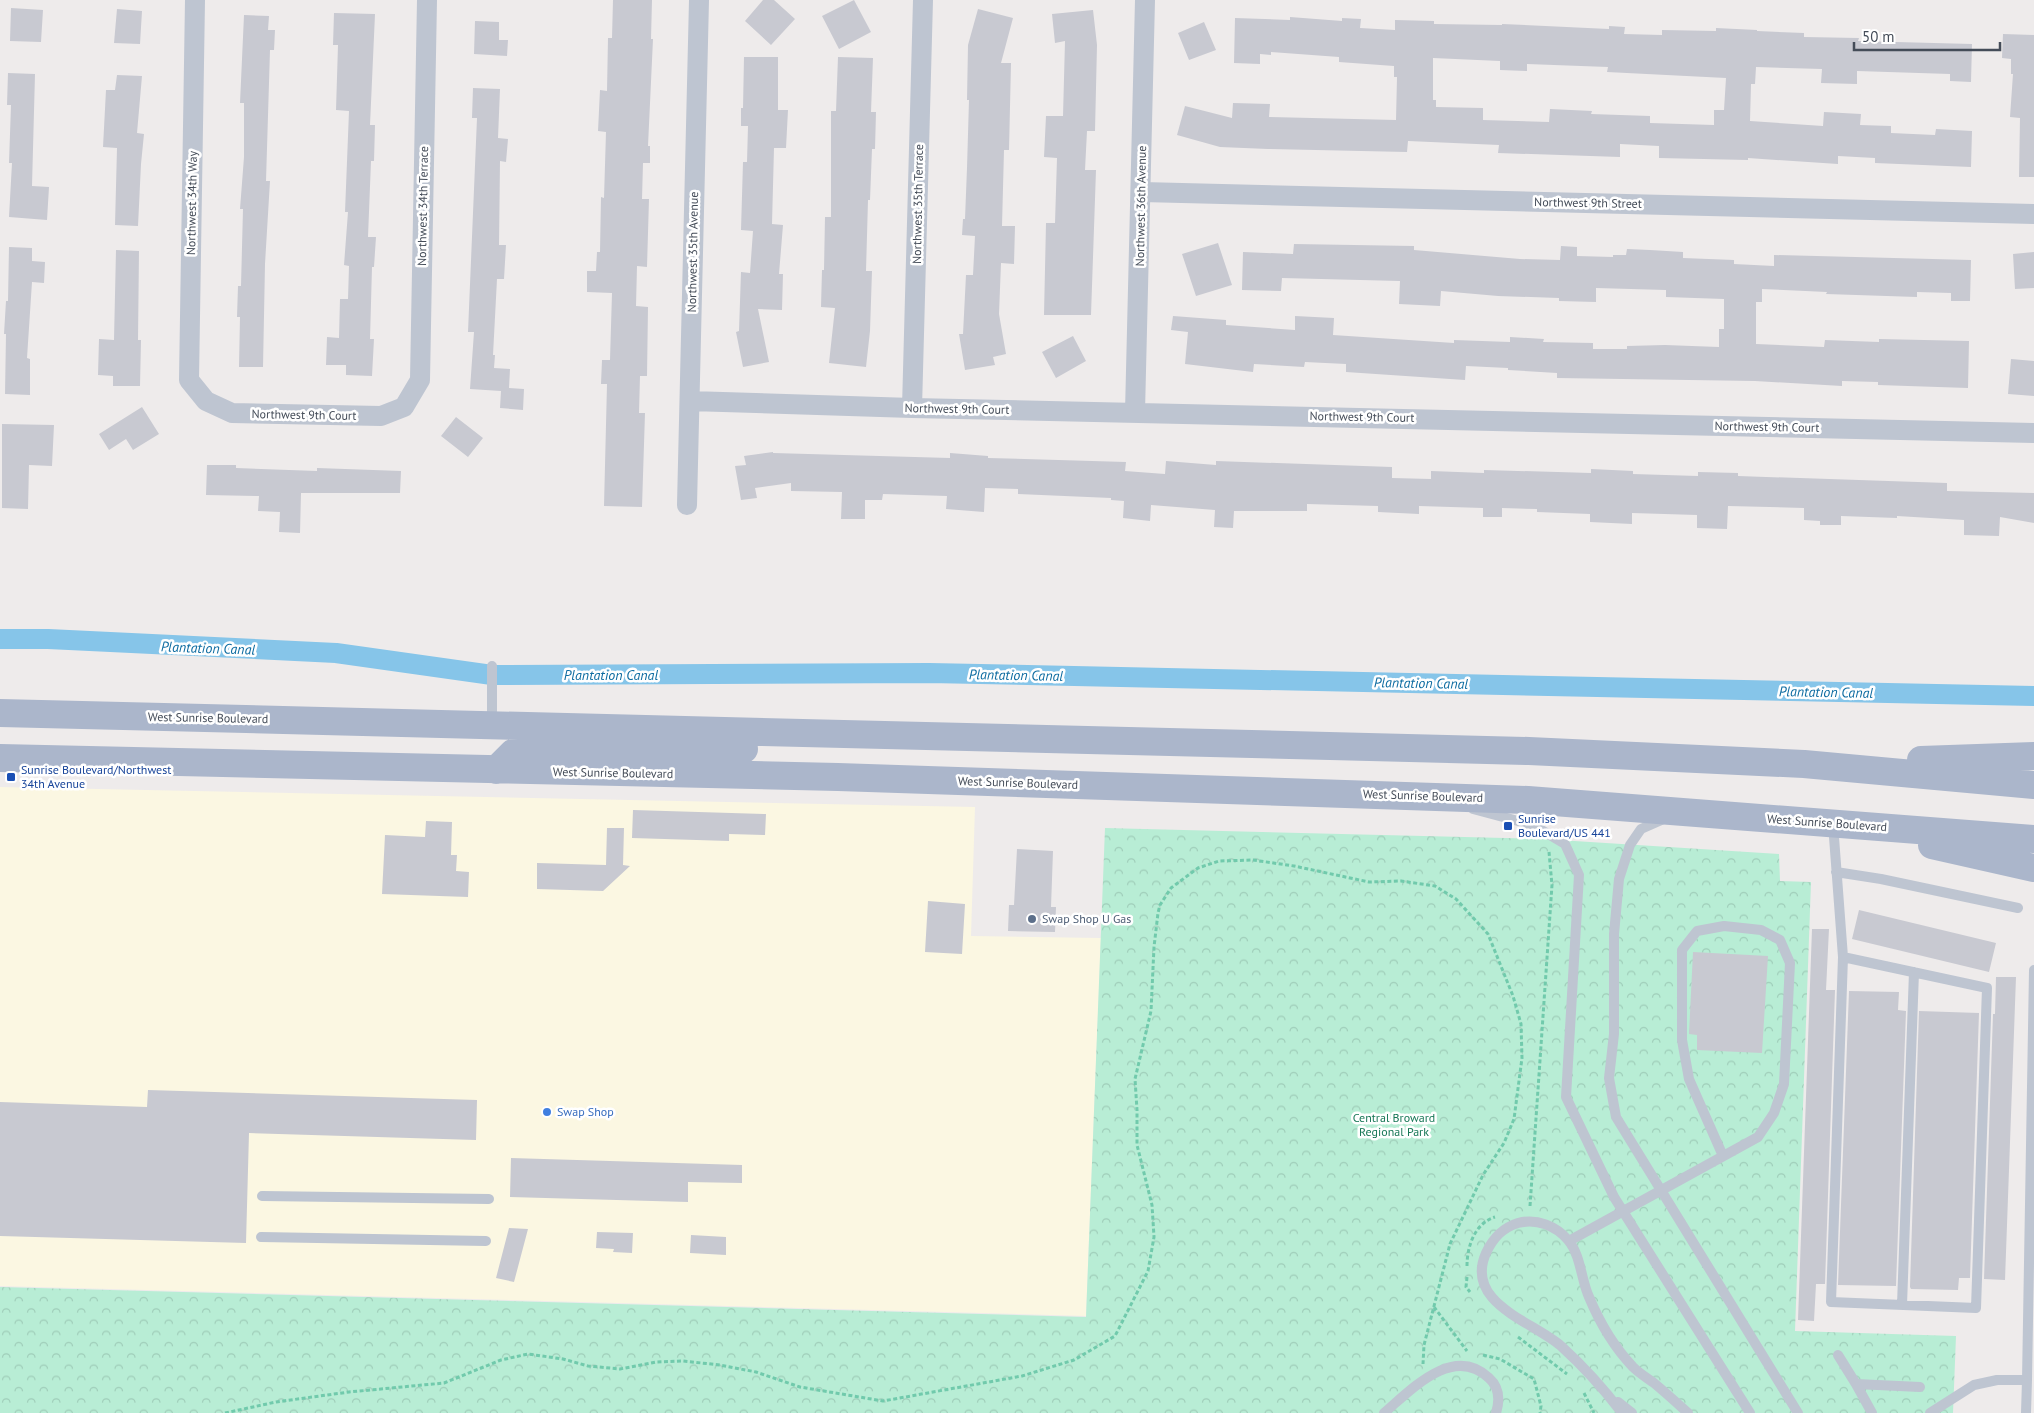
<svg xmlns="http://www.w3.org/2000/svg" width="2034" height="1413" viewBox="0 0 2034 1413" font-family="'PT Sans',sans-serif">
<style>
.commercial{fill:#fbf7e2}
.park{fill:url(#park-crowns)}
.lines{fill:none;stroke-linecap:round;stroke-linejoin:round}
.canal{stroke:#86c5e9;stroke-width:20}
.building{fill:#c8c9d1;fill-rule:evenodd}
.path{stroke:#71caac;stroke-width:3;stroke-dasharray:4 2.5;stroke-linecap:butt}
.lane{stroke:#bec5d1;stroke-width:10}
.street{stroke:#bec5d1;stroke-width:20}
.primary{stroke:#abb6cb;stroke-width:28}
.transit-dot{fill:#1a4fb4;stroke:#fff;stroke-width:2}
.service-dot{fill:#5c6f8a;stroke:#fff;stroke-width:2}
.shop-dot{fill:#3f7fe0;stroke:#fff;stroke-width:2}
.labels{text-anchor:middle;stroke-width:5;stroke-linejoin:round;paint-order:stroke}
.street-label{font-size:12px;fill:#444c58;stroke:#fff}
.transit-label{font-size:12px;fill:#164399;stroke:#fff;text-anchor:start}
.service-label{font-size:12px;fill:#4e5e75;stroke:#fff;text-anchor:start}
.shop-label{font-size:12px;fill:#366cbe;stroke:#fff;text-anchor:start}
.park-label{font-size:12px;fill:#177756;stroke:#fff}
.water-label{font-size:14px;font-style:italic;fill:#0e6ca1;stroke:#fff}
</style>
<defs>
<pattern id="park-crowns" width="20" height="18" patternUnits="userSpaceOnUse" patternTransform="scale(1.25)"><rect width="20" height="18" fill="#b8edd5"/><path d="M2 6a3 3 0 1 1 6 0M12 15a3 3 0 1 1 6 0" fill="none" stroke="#9fcdb9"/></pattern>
</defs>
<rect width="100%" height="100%" fill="#eeebeb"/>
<!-- commercial -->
<path class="commercial" d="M0,787l975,20 -4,129 130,2 -15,378 -1086,-30z"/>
<!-- park -->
<path class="park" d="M1105,828l438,11 236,15 1,27 31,1 -16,449 161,5 -3,77h-1953v-126l1086,30z"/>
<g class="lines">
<!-- canal -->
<path class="canal" d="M0,639h48l288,14 156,22 437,-2 1105,23"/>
</g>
<!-- building -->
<path class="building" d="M613,0h39l-1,39h2l-5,107h2v17h-7l-1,36h7l-2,68 -10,-1 -1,40 12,1 -1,69h-7l-1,37h6l-3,94 -38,-1 3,-122h-6l1,-24h8l2,-67 -25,-1v-21h9l1,-19h3l1,-55 3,1 2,-66 -8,-1 2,-41 7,1 1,-53h4z
M763,0h11l21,19 -24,26 -26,-24z
M854,0l17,32 -32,17 -17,-33z
M11,8l32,2 -2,32 -31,-1z
M117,9l25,2 -2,33 -26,-1z
M978,9l35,9 -12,45h10l-2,87h-5l-2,76h13l-1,38 -13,-1 -2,51 7,40 -13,3 2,8 -30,5 -6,-36h4l3,-59h7l2,-39 -13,-1 1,-16h2l2,-51 2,-68h-2l1,-55z
M1093,10l4,35 -2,86h-8l-2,39h11l-5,145h-47l2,-92h9l2,-65 -13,-1 2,-41h17l2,-75 -10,2 -3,-29z
M334,13l41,1 -5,111h5l-1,36h-3l-3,76h8l-2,30h-2l-2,72h4l-2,37 -26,-1v-10h-20l1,-28 12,1 1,-39h8l1,-33 -5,-1 4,-53h-3l4,-101 -13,-1 2,-65h-5z
M244,15l25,1 -1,14h7l-1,20h-4l-4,131h4l-5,83 -2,103h-24l1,-50h-3l1,-31h3l2,-77h-3l4,-52v-54h-4z
M1290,17l52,4v-3l19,1 -1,9 35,2v-10l39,1v3l68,1v-1l107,5v-3l16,1 -1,7 38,1v-5l54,1v-3l41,2v1l47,2v4l55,1 -1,3 114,3 -1,38 -21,-1v-7l-93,-3v13l-36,-1 1,-14 -66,-2 -1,17h-4l-1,37 73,5 1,-14 37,2 -1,11 31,1v7l44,2 1,-6 36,2 -1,36 -96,-4v-5l-37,-2v8l-90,-6v2l-89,-2v-12l-39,-2v13l-122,-4 1,-8 -91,-4 -1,11 -139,-3 -48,-2 -43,-12 8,-29 47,12 1,-15 37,1 -1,13 127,3 1,-43h-3v-11l-55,-4v-5l-68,-5v3l-11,-1v10l-26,-1 1,-45 55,2zM1433,58l67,3v9l27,1v-7l81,3 -1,5 119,6 -2,32h-10v15l-64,-2v-7l-59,-2 1,-3 -42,-2 -1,13 -66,-2v-12l-47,-1v-7h-3z
M475,21l24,1v18h9l-1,16 -33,-2z
M1204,22l12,28 -27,10 -11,-27z
M2003,34l31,1v142h-15l1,-59 -10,-1 3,-43h-2v-15l-9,-1z
M744,57h34v53h10l-2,38h-12l-2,76 11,1 -4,49h4l-1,36 -24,-1 11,53 -26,5 -7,-35 3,-1 2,-59 9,1 3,-42 -12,-1 2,-68h4l1,-36h-7v-18h2z
M838,57l35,1 -2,54h5l-1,37h-3l-2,51h-2l-2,71h6l-2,60 -4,36 -37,-4 6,-55 -14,-1 1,-37h2l1,-53h6v-106h5z
M8,73l27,1 -3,112 17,1 -2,33 -38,-3 3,-54h-3l2,-58h-4z
M117,75l25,1 -5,57 7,1 -3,30 -3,62 -23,-1 2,-77 -14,-1 3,-57h9z
M473,88l27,1 -2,49 10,1 -2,23 -6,-1 -1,84h7l-2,34h-7l-4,76h2l-1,13 16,1 -1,19 15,1 -1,21 -23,-2 1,-17 -31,-2 4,-57h-6l9,-214h-5z
M1218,243l14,42 -36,11 -14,-42z
M1294,244l120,2v4l106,9 40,1 1,-14 16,1v9l36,1v-2h13l1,-6 23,1 33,2v6l51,2v4l40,2v-11l197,5 -1,41h-19v-8l-34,-1v5l-91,-3 1,-2 -65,-3v13h-6v42l68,3 1,-7 54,2v-3l90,2 -1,47 -90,-3v-3l-36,-1v5l-87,-5 -198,-3v-5l-49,-3v-2l-42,-2 -1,14 -119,-8v-8l-41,-2 -1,5 -50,-3 -1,8 -68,-8 3,-32 -17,-2 2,-14 53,4v5l69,5v-14l39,2 -1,17 121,8v-3l56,2v-5l34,2 -1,3 50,1v6h34v-3l38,-1 54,2v-18h5v-30l-58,-2v-7l-70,-2v14l-37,-1v-3l-61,-2 -57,-5 -1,15 -41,-2 1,-23 -118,-3 -1,13 -39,-1 1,-38 50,2z
M9,247l23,1v13l13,1 -1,21 -12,-1 -5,76 3,1v36l-25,-1 1,-60h-2l2,-33h2z
M116,250l23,1 -1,89h3l-1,46h-27v-10l-15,-1 1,-36 15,1z
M2034,252v36l-19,1 -2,-35z
M1073,336l13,25 -30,17 -14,-26z
M2011,359l23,2v35l-26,-2z
M142,407l17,27 -26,16 -7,-11 -17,11 -10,-16z
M456,417l27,21 -15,19 -27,-21z
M2,424l52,1 -2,41 -23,-1 -1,44 -26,-1z
M773,452v1l177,5v-5l38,3v2l138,4 -1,9 40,3 1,-13 50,4v-4l176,6v11l39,1v-8l53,2v-3l107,3v-4l42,2v3l65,2v-4l40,1v3l209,7v8l87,2v30l-34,-6 -1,19 -35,-1v-15l-67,-4v2l-56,-2v9h-21v-4l-16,-1v-12l-76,-2 -1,23 -30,-1v-13l-65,-2v11l-42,-2v-8l-53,-2v-3l-35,-1v9h-19v-9l-64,-2v8l-41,-2v-6l-71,-2v7h-73l-1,17 -19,-1 1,-17 -64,-5 -1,16 -27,-3 1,-17 -13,-1v-2l-93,-4v-5l-33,-1 -1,24 -38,-3 1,-13 -64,-2 -1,6h-17v19h-24l1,-27 -51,-1v-8l-36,5 2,10 -16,2 -6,-34 11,-1 -2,-9z
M207,465h29v3l81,3v-3l84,3 -1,22h-99l-1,40 -21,-1 1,-20 -22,-1 1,-15 -53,-1z
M633,810l133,4 -1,21 -36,-1v7l-97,-3z
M426,821l26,1 -1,33h6l-1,16 13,1 -1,25 -86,-3 3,-59 40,2z
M607,828h17l-1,37 7,1 -27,25 -66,-2v-26l69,2z
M1017,849l36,2 -2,56h5l-1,25 -47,-1 1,-26h5z
M928,901l37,3 -3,50 -37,-2z
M1859,910l137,33 -7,29 -137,-33z
M1812,929h17l-3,61h9l-10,294h-9l-2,37 -16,-1z
M1693,952l75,4 -6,97 -65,-3v-15l-8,-1z
M1996,977h20l-11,303 -21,-1 9,-265h2z
M1849,991l50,1 -1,18 8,1 -10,275 -58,-1z
M1919,1011l60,2 -9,265h-11l-1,12 -47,-1 -1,-2z
M148,1090l329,10 -1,40 -227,-7 -3,110 -246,-7v-134l147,5z
M511,1158l231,7v18l-54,-1v20l-178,-5z
M509,1228l19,1 -14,53 -18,-4z
M597,1232l36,1 -1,20 -19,-1 1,-3 -18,-1z
M691,1235l35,2v18l-36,-2z"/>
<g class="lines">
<!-- path -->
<path class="path" d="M1530,1206l22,-321 -3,-33
M1467,1266c0,-20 8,-43 28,-49
M1467,1277l-1,10 4,5
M1434,1307l33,44
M1518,1337l49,37
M1483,1355l17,4 34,20 7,27 -1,7
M1584,1393l10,20
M225,1413l51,-11 73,-10 95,-9 57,-23 27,-6 35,5 25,7 32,3 36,-7 27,-1 37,4 36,7 44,15 83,14 139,-25 52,-16 41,-24 33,-65 6,-34 -2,-32 -15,-60v-35l-2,-31 16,-68 3,-64 4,-34 2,-8 11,-17 27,-20 21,-7 34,-1 41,6 75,16 32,-1 34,5 21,13 32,35 25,62 8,28 1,34 -8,61 -10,24 -21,32 -33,69 -26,101 -1,19"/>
<!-- lane -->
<path class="lane" d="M492,724v-58
M1473,809l60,16 32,19 14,31 -13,222 48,100 136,216
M1666,818l-25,11 -11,16 -11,34 -5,55v100l-5,44 7,39 182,296
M1833,824l10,133 144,31 -11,320 -145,-6 12,-345
M1836,872l45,7 137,29
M262,1196l227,3
M261,1237l225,4
M1569,1241l189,-104 16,-24 10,-29 6,-121 -10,-23 -19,-10 -37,-4 -27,5 -15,19v90l7,39 34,77
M1902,1305l12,-333
M1838,1355l18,29
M2027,1380l7,-410
M1618,1402l14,11
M1384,1413c27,-23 69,-69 105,-35 10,9 11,22 7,35
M1622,1413c-18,-24 -39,-47 -61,-67 -29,-25 -97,-43 -75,-93 7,-15 16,-25 32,-30 19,-5 38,3 50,17 13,15 13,40 21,57 10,24 26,51 44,70 6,6 14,11 21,16 12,10 23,20 34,30
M1872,1413l-16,-29 64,3
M1930,1413l44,-28 23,-5h30l-1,33"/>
<!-- street -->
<path class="street" d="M195,0l-6,380 17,21 26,12 149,3 23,-9 16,-27 7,-380
M1142,192l892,22
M690,401l222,7 1122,25
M912,408l11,-408
M1135,412l10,-412
M687,505l12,-505"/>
<!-- primary -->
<path class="primary" d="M0,713l1529,38 275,13 230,21
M0,758l838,19 690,23 506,39
M1921,760l113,-4
M496,770l17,-17 11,-4h220
M1932,845l102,23"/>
</g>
<!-- markers -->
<g class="transit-dot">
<rect x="6" y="772" width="10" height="10" rx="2.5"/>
<rect x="1503" y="821" width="10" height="10" rx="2.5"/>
</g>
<circle class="service-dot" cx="1032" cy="919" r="5"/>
<circle class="shop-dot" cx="547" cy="1112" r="5"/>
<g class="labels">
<!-- street labels -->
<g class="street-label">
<text transform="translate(192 203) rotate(-89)" y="4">Northwest 34th Way</text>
<text transform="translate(1588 203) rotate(1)" y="4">Northwest 9th Street</text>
<text transform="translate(918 204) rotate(-89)" y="4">Northwest 35th Terrace</text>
<text transform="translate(423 206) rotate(-89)" y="4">Northwest 34th Terrace</text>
<text transform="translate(1141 206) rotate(-89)" y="4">Northwest 36th Avenue</text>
<text transform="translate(693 252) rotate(-89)" y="4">Northwest 35th Avenue</text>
<text transform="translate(957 409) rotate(1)" y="4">Northwest 9th Court</text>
<text transform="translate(304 415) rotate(1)" y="4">Northwest 9th Court</text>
<text transform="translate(1362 417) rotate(1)" y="4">Northwest 9th Court</text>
<text transform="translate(1767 427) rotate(1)" y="4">Northwest 9th Court</text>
<text transform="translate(208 718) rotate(1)" y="4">West Sunrise Boulevard</text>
<text transform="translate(613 773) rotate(1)" y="4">West Sunrise Boulevard</text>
<text transform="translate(1018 783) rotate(2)" y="4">West Sunrise Boulevard</text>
<text transform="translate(1423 796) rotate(2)" y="4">West Sunrise Boulevard</text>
<text transform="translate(1827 823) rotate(4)" y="4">West Sunrise Boulevard</text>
</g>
<!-- transit labels -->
<g class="transit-label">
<text x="21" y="774">Sunrise Boulevard/Northwest<tspan x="21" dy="14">34th Avenue</tspan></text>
<text x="1518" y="823">Sunrise<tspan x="1518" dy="14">Boulevard/US 441</tspan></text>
</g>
<!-- service labels -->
<g class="service-label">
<text x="1042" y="923">Swap Shop U Gas</text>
</g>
<!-- shop labels -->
<g class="shop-label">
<text x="557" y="1116">Swap Shop</text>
</g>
<!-- park labels -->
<g class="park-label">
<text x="1394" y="1122">Central Broward<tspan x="1394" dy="14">Regional Park</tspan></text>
</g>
<!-- water labels -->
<g class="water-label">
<text transform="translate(208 648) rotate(2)" y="5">Plantation Canal</text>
<text x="611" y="680">Plantation Canal</text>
<text transform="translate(1016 675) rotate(1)" y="5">Plantation Canal</text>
<text transform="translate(1421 683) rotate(1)" y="5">Plantation Canal</text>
<text transform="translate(1826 692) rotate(1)" y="5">Plantation Canal</text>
</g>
</g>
<!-- scale -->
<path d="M1854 42v8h146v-8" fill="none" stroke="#444c58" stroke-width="2.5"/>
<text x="1862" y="42" font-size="15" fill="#444c58" stroke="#ffffff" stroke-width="4" paint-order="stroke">50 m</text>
</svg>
